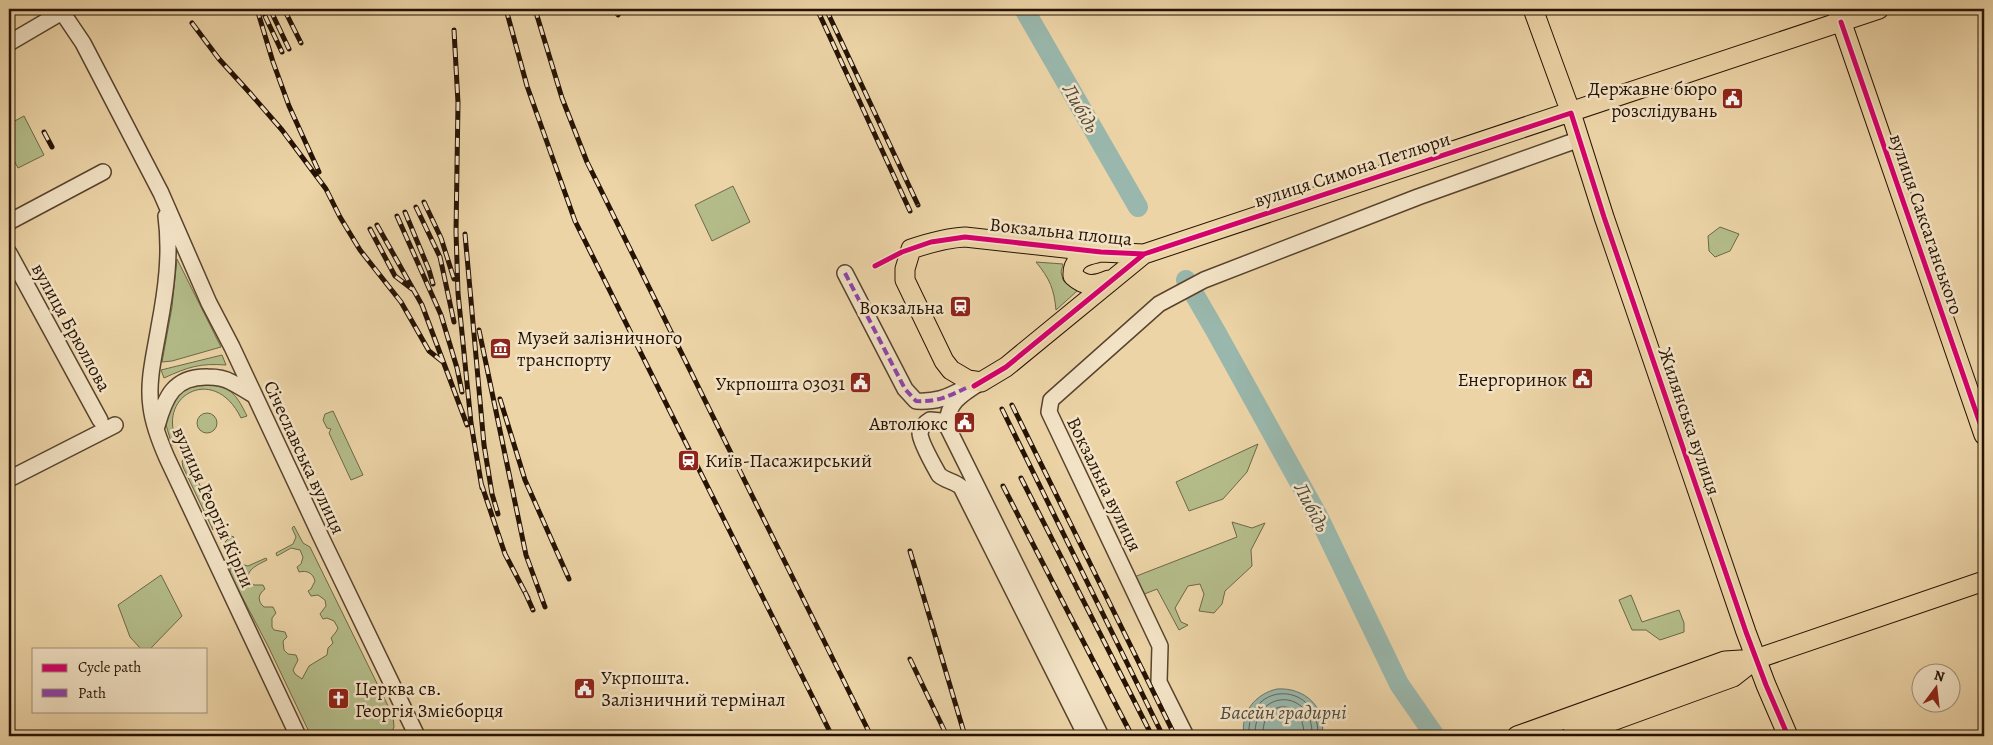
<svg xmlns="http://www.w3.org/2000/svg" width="1993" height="745" viewBox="0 0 1993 745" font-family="Alegreya,serif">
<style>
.green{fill:#b4bd8a;stroke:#6d6847}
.water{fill:#99b7ac;stroke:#6b7569}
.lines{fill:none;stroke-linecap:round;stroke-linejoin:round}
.shore{stroke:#606558;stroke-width:1}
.river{stroke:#99b7ac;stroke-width:20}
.minor-casing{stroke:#58432d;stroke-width:18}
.major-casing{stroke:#261304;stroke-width:21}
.minor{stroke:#f3e3c6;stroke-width:15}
.major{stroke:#ecd4a7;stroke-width:19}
.rail-casing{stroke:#261304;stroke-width:5}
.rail{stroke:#f3e3c6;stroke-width:3;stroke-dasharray:9;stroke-linecap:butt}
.quiet{stroke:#8e44ad;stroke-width:4;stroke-dasharray:8 4;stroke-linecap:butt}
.cycleway-casing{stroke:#f3e3c6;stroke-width:8}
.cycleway{stroke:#d6006c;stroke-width:5}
.labels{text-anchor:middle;stroke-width:5;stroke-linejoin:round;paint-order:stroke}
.poi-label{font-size:19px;fill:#261304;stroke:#f3e3c6;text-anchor:end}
.street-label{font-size:19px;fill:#261304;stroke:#f3e3c6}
.water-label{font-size:20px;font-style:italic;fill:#4e4c3f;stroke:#f3e3c6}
</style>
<rect width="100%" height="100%" fill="#ecd4a7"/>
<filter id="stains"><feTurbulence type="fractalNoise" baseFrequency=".004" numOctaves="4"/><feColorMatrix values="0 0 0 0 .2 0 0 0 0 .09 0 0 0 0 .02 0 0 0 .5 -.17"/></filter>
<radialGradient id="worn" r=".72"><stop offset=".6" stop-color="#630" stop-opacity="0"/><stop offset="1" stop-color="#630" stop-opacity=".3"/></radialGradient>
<!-- green -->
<path class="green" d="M24,116l20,39 -26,13 -9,-17v-27z
M733,186l17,36 -38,19 -17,-36z
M1720,227l19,7 -9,17 -15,6 -6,-6 -1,-15z
M177,259l44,88 -49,14 -10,1 10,-55z
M1036,262l27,2 -2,8 2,8 14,11 -21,19c-2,-21 -6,-31 -20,-48z
M222,355l4,10c-26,-2 -38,2 -62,13l-3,-8z
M211,383c22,6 26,13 36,33l-6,2c-27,-56 -87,-21 -63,25l-6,2 -6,-20 3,-18 11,-15 13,-7z
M333,411l30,64 -12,5 -22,-47 2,-4 -4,-1 -4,-8 2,-6z
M197 423a10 10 0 1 1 20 0a10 10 0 1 1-20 0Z
M1258,444l-11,28 -24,27 -34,12 -13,-29z
M185,457l29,55 -1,18 -30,-63 -1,-6z
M1232,522l20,6 13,-5 -14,27 1,16 -27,25 -3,13 -8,9 -15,-2 5,-17 -4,-10 -12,2 -13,22 6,14 7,3 -9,5 -22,-41 -15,6 -8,-18 103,-40z
M294,526l9,17 7,4 83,169 1,11 -4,9h-79l-43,-90 -38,-72v-10l2,-4 -7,-18 6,-6 3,1 -3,6 9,21 8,2 18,-8 1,2c-10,5 -28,13 -13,25h9l2,4c-7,5 -8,12 -1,18h9l3,6 -4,5v9l2,3 11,2 2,5 -4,4 1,9 4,4 8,1 2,5 -5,10 2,4 7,5 7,-13 18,-11 1,-7 5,-5 -2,-5 5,-6 2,-4 -4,-7 -7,-3 -4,1 -3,-5 6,-8 -1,-6 -7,-5 -7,1 -3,-5 3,-2 4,-8c-2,-8 -8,-11 -16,-9l-2,-5 4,-3 2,-7 -3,-7 -9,-2 -14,8 -1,-3 17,-9 3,-7 -4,-9z
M161,575l21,41 -32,33h-9l-11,-12 -12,-32z
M1631,595l11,27 37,-12 5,13v9l-24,8 -14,-10h-14l-13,-30z"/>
<!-- water -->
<path class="water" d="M1277,689c28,-2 50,19 45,47h-78c-4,-23 11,-42 33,-47z"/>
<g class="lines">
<!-- shore -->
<path class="shore" d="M1249,736c-4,-56 71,-57 69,0
M1255,736c-2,-48 59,-49 57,0
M1263,736c-2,-39 42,-39 41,0"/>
<!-- river -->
<path class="river" d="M1024,9l114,198
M1186,280l29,50 103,186 81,168 36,52"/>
<defs>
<path id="minor" d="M60,9l23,34 78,150 48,110 23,44 89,190 96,199
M9,43l53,-31
M166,216c5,38 0,74 -7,111 -4,25 -12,54 -8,80 2,17 9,35 16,51l131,278
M9,222l94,-50
M9,253l91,167
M845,273l60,116 11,12c20,1 30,-3 47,-12
M981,382c-18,11 -37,22 -33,46l153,308
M157,426c8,-29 17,-50 51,-49 8,0 16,1 23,5 8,4 16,9 24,14
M948,428l-7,-7 -11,-1c-5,3 -9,7 -10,13 0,9 14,33 19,42 7,6 15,6 22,12l125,249
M9,479l106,-54
M1186,736l-27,-54 1,-36 -111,-234 2,-12 108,-96 45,-24 214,-83 162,-58"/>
<path id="major" d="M1533,9l38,104 33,104 142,415 20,53 22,51
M1837,9l147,426
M1097,253c-14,3 -25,7 -24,23 12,11 22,10 36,4
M1144,254l-43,-2 -136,-15c-19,1 -36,6 -54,12l-6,20v11l39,81 7,9 17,10 13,2 25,-15 138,-113 735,-245
M1517,736l208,-75 31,-2 228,-78
M1571,736l162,-59 23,-18"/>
</defs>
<!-- minor casing -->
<use href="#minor" class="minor-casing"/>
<!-- major casing -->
<use href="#major" class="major-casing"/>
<!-- minor -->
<use href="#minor" class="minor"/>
<!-- major -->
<use href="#major" class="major"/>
<defs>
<path id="rail" d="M257,9l16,53 16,44 30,66
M270,9l19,40
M284,9l17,34
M506,9l21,77 48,135 257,515
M535,9l27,89 25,64 284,574
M615,9l3,6
M817,9l93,202
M826,9l92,196
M265,16l17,36
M192,23l27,36 30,33 33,38 44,59 14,28 20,33 41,52 28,49 14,11
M454,30l4,73 -2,129 2,61 13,130 11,65
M44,132l8,15
M424,202l17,36 13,41
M416,207l24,50 14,65
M405,212l24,58 4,14
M397,216l44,99 16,53 5,24
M377,225l45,80 45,120
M370,229l25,47 17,13
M465,234l19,211 8,49 6,20
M479,330l47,225 19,52
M500,399l25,81 44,99
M1012,405l163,331
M1002,409l161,327
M1021,478l131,258
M481,483l24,71 23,44
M1003,486l129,250
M910,551l55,185
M525,592l8,18
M910,659l37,77"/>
</defs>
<!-- rail casing -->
<use href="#rail" class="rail-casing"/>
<!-- rail -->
<use href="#rail" class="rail"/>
<!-- quiet -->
<path class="quiet" d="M845,273l60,116 11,12c21,1 31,-4 50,-13"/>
<defs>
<path id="cycleway" d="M1841,22l143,413
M875,266l27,-14 29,-10 34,-5 136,15 43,2
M974,386l32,-19 138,-113 427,-141 33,104 142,415 20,53 22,51"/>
</defs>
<!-- cycleway casing -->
<use href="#cycleway" class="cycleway-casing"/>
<!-- cycleway -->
<use href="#cycleway" class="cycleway"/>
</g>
<!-- icons -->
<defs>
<symbol id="civic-square" viewBox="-11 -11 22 22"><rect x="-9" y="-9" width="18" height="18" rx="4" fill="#8f2418" stroke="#f3e3c6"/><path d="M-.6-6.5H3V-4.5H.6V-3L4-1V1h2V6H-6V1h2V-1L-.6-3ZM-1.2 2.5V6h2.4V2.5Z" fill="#fff"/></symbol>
<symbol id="station-square" viewBox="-11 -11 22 22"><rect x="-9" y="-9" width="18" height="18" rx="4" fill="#8f2418" stroke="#f3e3c6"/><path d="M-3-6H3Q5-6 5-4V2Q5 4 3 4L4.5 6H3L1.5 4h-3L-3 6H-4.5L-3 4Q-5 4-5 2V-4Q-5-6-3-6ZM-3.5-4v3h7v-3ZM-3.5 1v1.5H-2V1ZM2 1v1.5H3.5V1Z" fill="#fff"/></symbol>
<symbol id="museum-square" viewBox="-11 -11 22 22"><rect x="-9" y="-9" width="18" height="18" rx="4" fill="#8f2418" stroke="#f3e3c6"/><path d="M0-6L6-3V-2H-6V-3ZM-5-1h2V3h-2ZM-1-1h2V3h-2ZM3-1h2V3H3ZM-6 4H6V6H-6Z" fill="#fff"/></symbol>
<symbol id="church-square" viewBox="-11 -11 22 22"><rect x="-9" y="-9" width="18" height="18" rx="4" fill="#8f2418" stroke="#f3e3c6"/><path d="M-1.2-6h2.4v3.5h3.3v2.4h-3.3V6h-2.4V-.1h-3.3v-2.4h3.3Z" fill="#fff"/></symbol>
</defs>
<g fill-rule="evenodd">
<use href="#civic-square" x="1720" y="86" width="25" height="25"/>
<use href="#station-square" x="948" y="294" width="25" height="25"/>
<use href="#museum-square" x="488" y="336" width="25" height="25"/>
<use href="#civic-square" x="1570" y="366" width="25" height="25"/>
<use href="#civic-square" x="848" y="370" width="25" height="25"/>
<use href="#civic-square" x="952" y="410" width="25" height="25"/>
<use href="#station-square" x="676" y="448" width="25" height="25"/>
<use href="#civic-square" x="572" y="676" width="25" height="25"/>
<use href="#church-square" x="326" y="686" width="25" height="25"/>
</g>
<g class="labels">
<!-- poi labels -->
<g class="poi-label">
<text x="1717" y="95">Державне бюро<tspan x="1717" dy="22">розслідувань</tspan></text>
<text x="944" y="314">Вокзальна</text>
<text x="517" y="344" text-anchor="start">Музей залізничного<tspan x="517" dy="22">транспорту</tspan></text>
<text x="1567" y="386">Енергоринок</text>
<text x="845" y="390">Укрпошта 03031</text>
<text x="948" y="430">Автолюкс</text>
<text x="705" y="467" text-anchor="start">Київ-Пасажирський</text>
<text x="601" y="684" text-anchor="start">Укрпошта.<tspan x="601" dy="22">Залізничний термінал</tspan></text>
<text x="355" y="695" text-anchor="start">Церква св.<tspan x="355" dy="22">Георгія Змієборця</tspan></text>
</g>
<!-- street labels -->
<g class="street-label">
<text transform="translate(1352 169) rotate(-18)" y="7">вулиця Симона Петлюри</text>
<text transform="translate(1927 224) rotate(71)" y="7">вулиця Саксаганського</text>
<text transform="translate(1061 231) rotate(6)" y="7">Вокзальна площа</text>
<text transform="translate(72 327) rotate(61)" y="7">вулиця Брюллова</text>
<text transform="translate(1690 421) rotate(71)" y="7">Жилянська вулиця</text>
<text transform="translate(305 457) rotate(65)" y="7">Січеславська вулиця</text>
<text transform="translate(1105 484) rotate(64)" y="7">Вокзальна вулиця</text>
<text transform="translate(214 507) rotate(66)" y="7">вулиця Георгія Кірпи</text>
</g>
<!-- water labels -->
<g class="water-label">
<text transform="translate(1081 108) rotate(60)" y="7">Либідь</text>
<text transform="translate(1312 507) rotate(62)" y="7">Либідь</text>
<text x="1283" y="719">Басейн градирні</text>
</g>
</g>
<!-- margin -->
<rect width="1993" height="745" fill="none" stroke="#ecd4a7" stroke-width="30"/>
<rect x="10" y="10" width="1973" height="725" fill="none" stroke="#261304" stroke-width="2.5"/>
<rect x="15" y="15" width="1963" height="715" fill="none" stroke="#261304"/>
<!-- legend -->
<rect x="32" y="648" width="175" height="65" fill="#f3e3c6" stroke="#a19078"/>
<rect x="42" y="664" width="25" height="8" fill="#d6006c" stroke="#a19078"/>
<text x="78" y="672" font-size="15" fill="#261304">Cycle path</text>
<rect x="42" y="689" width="25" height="8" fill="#8e44ad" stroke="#a19078"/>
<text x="78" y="698" font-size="15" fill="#261304">Path</text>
<!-- north arrow -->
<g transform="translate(1936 688) rotate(15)"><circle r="24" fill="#f3e3c6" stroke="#a19078"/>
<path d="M0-4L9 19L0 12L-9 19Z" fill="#8f2418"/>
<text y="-8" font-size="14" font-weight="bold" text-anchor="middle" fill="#261304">N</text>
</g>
<rect width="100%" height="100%" filter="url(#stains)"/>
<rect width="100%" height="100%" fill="url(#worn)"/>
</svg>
